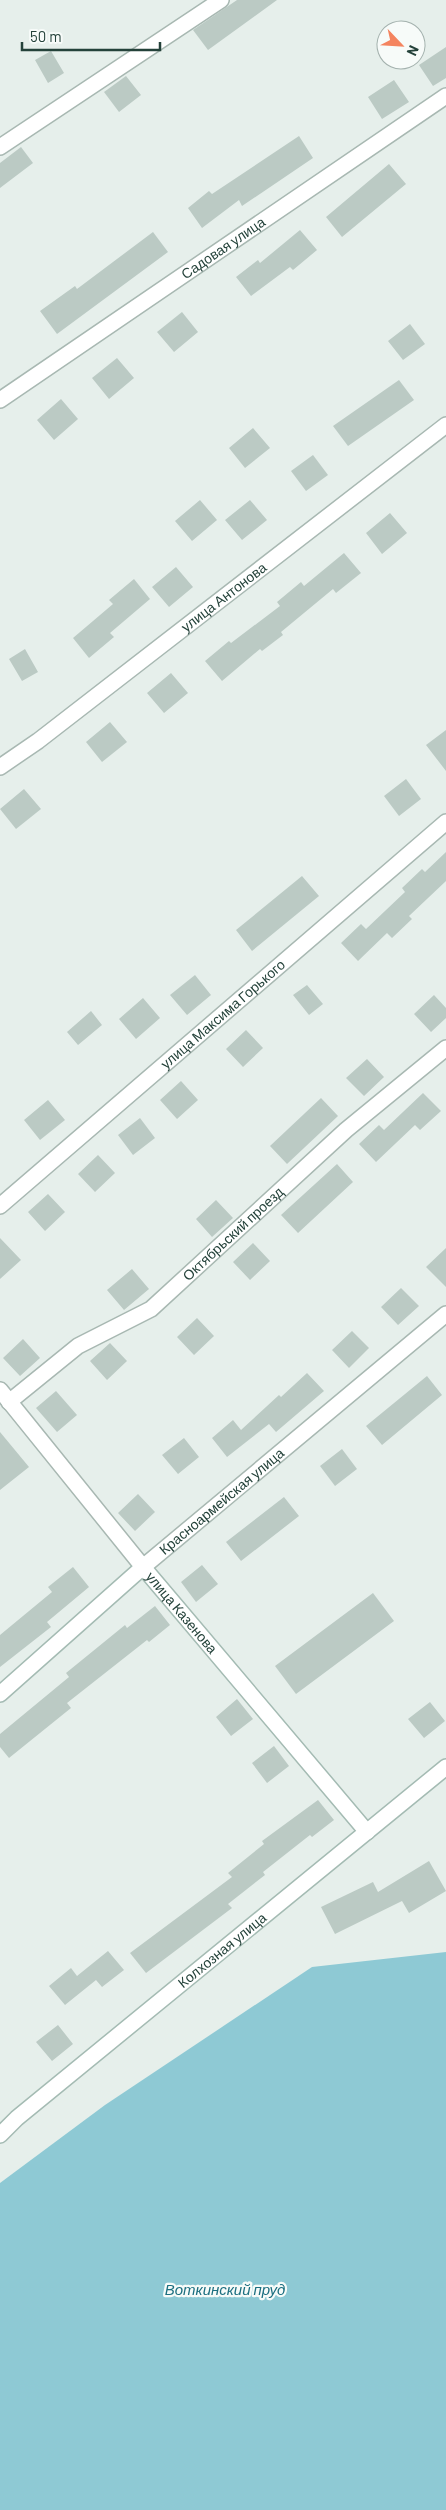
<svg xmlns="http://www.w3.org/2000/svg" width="446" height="2510" viewBox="0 0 446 2510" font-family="Barlow,sans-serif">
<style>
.water{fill:#8ec9d4}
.building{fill:#bbcac4}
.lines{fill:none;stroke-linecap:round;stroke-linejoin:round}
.street-casing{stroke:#a8b8b2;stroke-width:18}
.secondary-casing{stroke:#a4bbb3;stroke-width:18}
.street{stroke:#fff;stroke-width:15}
.secondary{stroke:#fff;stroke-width:15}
.labels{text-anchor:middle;stroke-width:4.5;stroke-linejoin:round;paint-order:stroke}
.street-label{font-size:14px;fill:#24423a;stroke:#f7fbf9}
.water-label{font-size:15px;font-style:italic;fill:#1c6f80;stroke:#f7fbf9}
</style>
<rect width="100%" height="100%" fill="#e6efeb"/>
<!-- water -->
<path class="water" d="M446,1952v558h-446v-327l105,-78 207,-138z"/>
<!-- building -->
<path class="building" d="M237,0h40l-69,50 -15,-20z
M446,47v31l-13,8 -14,-21z
M51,51l13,22 -16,10 -13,-23z
M126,76l15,19 -22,17 -15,-20z
M394,80l15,22 -27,17 -14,-22z
M299,136l14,22 -71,48 -3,-6 -37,28 -14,-20 21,-17 3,3z
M21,147l12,16 -33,25v-25z
M389,164l17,20 -64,53 -16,-20z
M300,230l17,20 -24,20 -3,-3 -39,29 -15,-19 22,-17 2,3z
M153,232l15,20 -111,82 -17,-23 35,-25 2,3z
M182,312l16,20 -24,20 -17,-20z
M410,324l15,20 -22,16 -15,-19z
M117,358l17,20 -25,21 -17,-21z
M399,380l15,20 -66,46 -15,-20z
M61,399l17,20 -24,21 -17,-20z
M253,428l17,20 -25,20 -16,-20z
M313,455l15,20 -22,16 -15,-20z
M200,500l17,20 -25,21 -17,-20z
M250,500l17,20 -25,20 -17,-20z
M390,513l17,20 -25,21 -16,-21z
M344,553l17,20 -25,20 -3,-4 -52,43 2,3 -21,16 -2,-2 -38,32 -17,-20 24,-20 2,2 49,-37 -3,-4 24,-20 3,4z
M176,567l17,20 -24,20 -17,-20z
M134,579l16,20 -40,34 4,4 -25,21 -16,-20 40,-34 -4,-4z
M25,649l13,23 -16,9 -13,-22z
M171,673l17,20 -24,20 -17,-20z
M110,722l17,20 -25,20 -16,-20z
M446,730v41l-20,-26z
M406,779l15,20 -22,17 -15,-20z
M24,789l17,20 -25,20 -16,-20z
M446,852v29l-37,35 3,3 -20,19 -5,-5 -29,28 -17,-18 20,-19 5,5 39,-37 -3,-4 20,-19 3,3z
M302,876l17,20 -67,55 -16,-21z
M195,975l16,20 -24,20 -17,-20z
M307,985l16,19 -14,11 -16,-20z
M434,995l12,13v10l-15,14 -17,-18z
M143,998l17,20 -24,21 -17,-20z
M91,1011l11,14 -24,20 -11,-13z
M246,1030l17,18 -20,19 -17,-18z
M367,1059l17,18 -20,19 -18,-18z
M181,1081l17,19 -21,19 -17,-19z
M423,1093l18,18 -21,19 -5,-5 -39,37 -17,-18 20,-19 5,5z
M321,1098l17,18 -51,48 -17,-18z
M48,1100l17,20 -25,20 -16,-20z
M140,1118l15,20 -22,17 -15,-20z
M98,1155l17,18 -20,19 -17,-18z
M337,1164l16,18 -55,51 -17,-18z
M48,1194l17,18 -20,19 -17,-19z
M216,1200l17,18 -21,19 -16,-18z
M0,1238l21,22 -21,19z
M253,1243l17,18 -20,19 -17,-18z
M446,1248v39l-20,-20z
M132,1269l17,20 -25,21 -17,-20z
M401,1288l18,18 -21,19 -17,-18z
M197,1318l17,18 -20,19 -17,-18z
M352,1331l17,17 -20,20 -17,-18z
M23,1339l17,19 -20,18 -17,-18z
M110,1343l17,18 -20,19 -17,-19z
M307,1373l17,18 -48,41 -7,-8 -42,33 -15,-19 21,-18 8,10 38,-35 2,2z
M427,1376l15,19 -60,50 -16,-19z
M56,1391l21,24 -20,17 -21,-24z
M0,1432l29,35 -29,23z
M184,1438l15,19 -21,17 -16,-19z
M342,1449l15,20 -22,17 -15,-20z
M138,1494l17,18 -20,19 -17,-18z
M284,1497l15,19 -58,45 -15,-19z
M202,1565l16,19 -22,18 -15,-20z
M73,1567l16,20 -42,35 4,5 -51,40v-32l52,-43 -4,-5z
M373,1593l21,28 -98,73 -21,-28z
M155,1606l15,19 -21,17 -2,-2 -80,63 4,5 -62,50 -9,-11v-13l69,-57 -3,-4 59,-48 2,3z
M237,1699l16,20 -22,17 -15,-19z
M430,1702l15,19 -21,17 -16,-19z
M274,1746l15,20 -22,17 -15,-20z
M318,1800l16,20 -22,17 -2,-2 -47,37 2,3 -37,29 4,4 -86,65 -16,-20 102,-76 -4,-4 36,-29 -2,-3z
M429,1861l17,30 -37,22 -7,-12 -67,33 -14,-27 52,-25 5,10z
M108,1951l16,19 -22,17 -6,-7 -31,25 -16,-19 22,-18 6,8z
M58,2025l15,19 -21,17 -16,-19z"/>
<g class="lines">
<defs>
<g id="street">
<path d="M0,147l221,-147"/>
<path id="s1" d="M0,400l446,-304"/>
<path id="s2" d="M0,767l38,-26 408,-316"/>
<path id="s3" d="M0,1206l446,-384"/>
<path id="s4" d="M0,1390l143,177 303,-253"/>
<path id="s5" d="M9,1402l69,-56 73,-37 195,-179 100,-82"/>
</g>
<g id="secondary">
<path id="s6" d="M0,1694l143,-127 224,265"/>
<path id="s7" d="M0,2135l17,-17 429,-351"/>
</g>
</defs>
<!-- street casing -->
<use href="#street" class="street-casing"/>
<!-- secondary casing -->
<use href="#secondary" class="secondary-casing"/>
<!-- street -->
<use href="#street" class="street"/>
<!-- secondary -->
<use href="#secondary" class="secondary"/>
</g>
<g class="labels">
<!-- street labels -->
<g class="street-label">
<text dy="5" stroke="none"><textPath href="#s1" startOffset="270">Садовая улица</textPath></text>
<text dy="5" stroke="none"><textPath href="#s2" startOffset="281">улица Антонова</textPath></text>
<text dy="5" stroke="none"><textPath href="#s3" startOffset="294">улица Максима Горького</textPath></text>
<text dy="5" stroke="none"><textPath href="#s5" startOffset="282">Октябрьский проезд</textPath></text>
<text dy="5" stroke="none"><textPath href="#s4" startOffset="330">Красноармейская улица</textPath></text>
<text dy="5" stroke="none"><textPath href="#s6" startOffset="251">улица Казенова</textPath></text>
<text dy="5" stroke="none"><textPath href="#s7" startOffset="289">Колхозная улица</textPath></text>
</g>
<!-- water labels -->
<g class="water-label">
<text x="225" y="2295">Воткинский пруд</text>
</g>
</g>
<!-- north arrow -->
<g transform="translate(401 45) rotate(115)"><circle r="24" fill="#f7fbf9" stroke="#a3b1ad"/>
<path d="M0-4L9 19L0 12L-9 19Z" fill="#f4845f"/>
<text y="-8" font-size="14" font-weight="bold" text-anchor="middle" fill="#24423a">N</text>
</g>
<!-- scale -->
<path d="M22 42v8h138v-8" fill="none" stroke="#24423a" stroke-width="2.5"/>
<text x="30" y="42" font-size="15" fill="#24423a" stroke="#f7fbf9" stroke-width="4" paint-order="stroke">50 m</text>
</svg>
